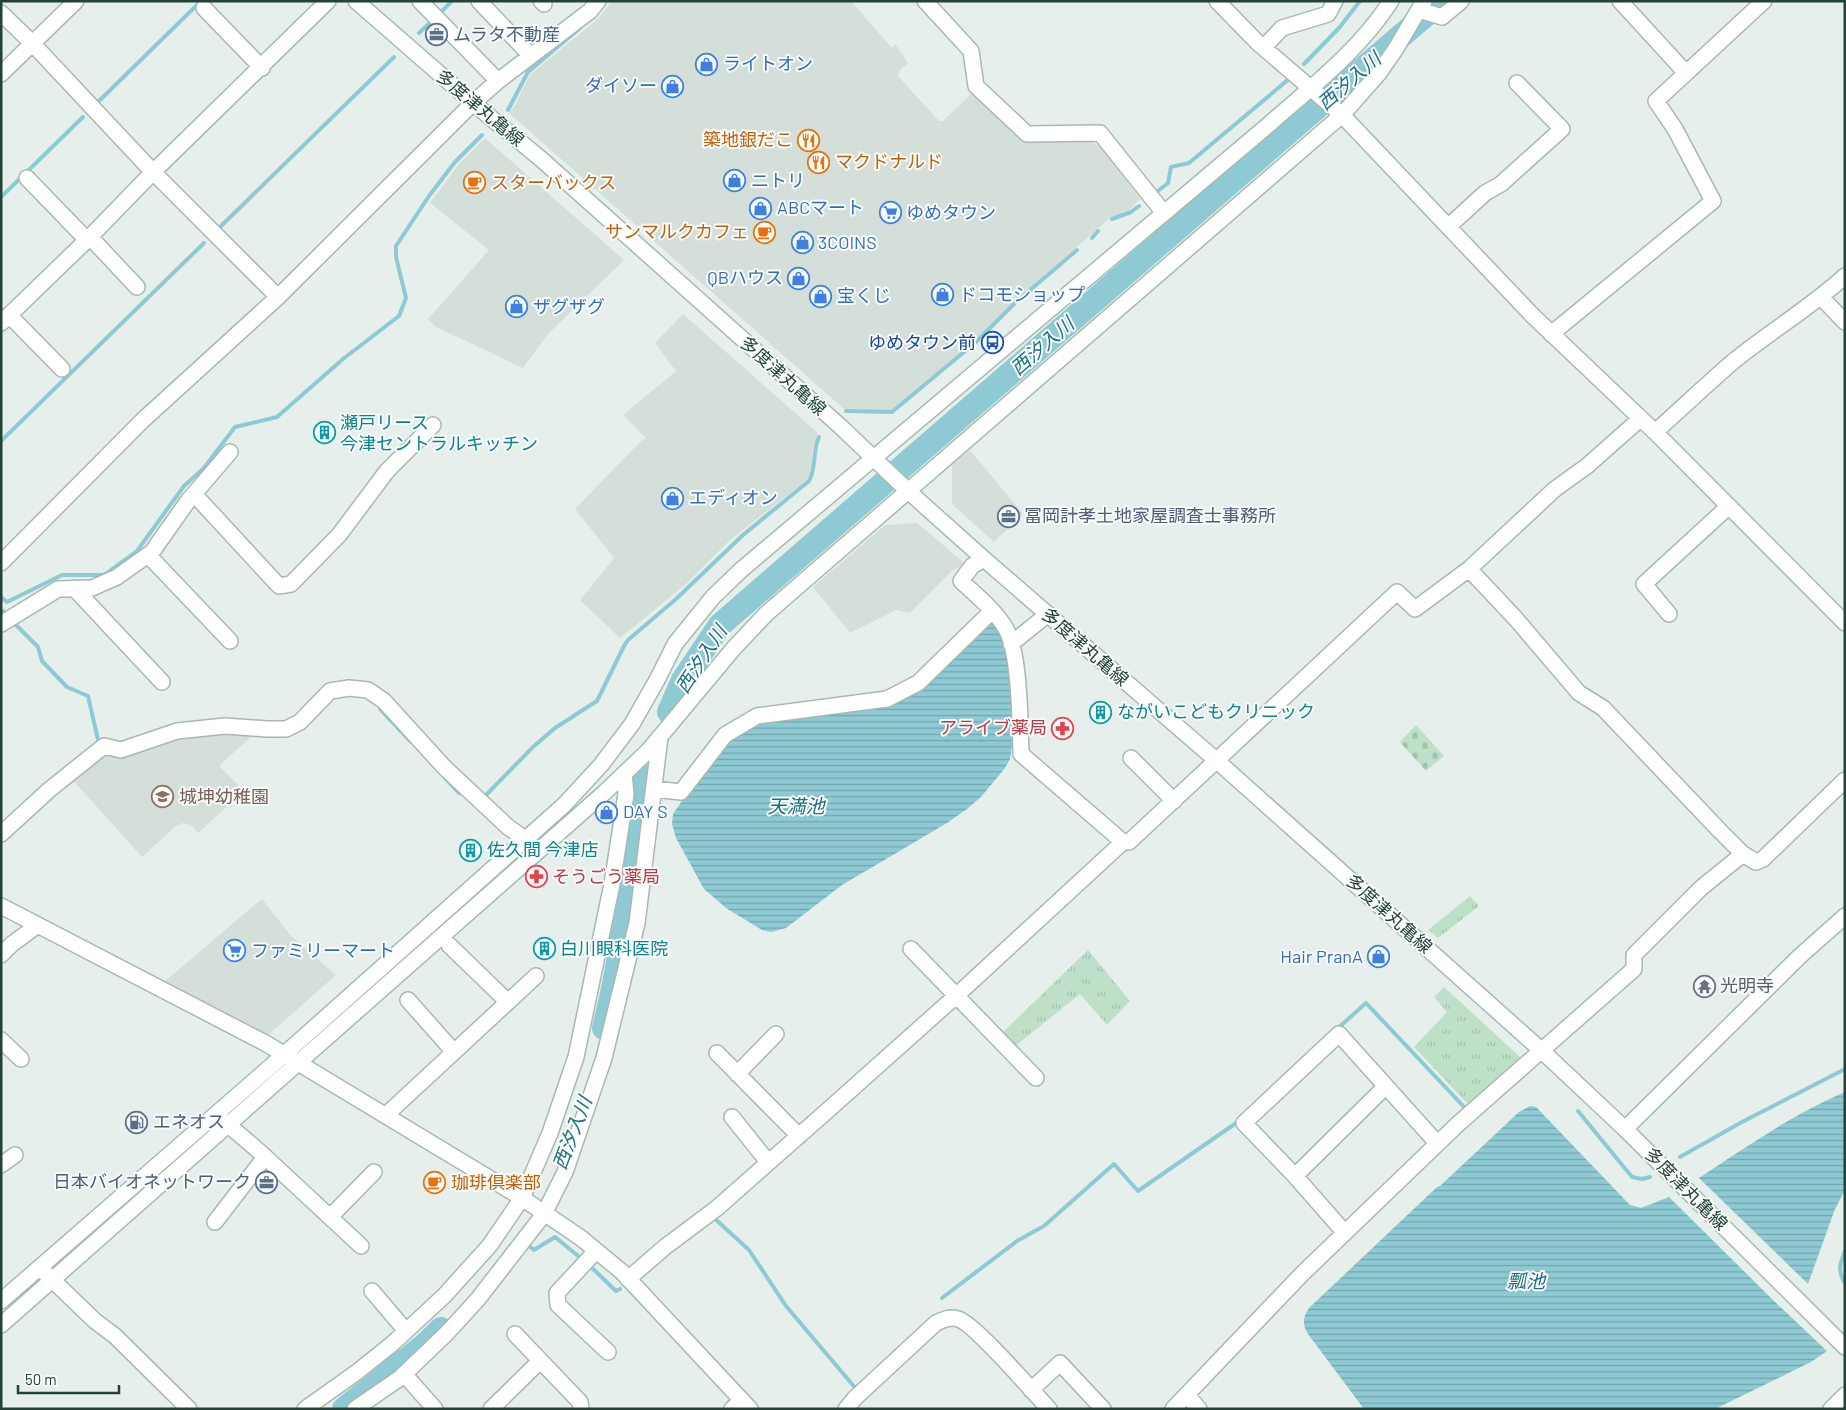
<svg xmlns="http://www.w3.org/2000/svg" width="1846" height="1410" viewBox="0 0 1846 1410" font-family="Barlow,'Noto Sans JP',sans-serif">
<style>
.built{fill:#d4dfda}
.grass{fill:url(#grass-tufts)}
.cemetery{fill:url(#cemetery-stones)}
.water{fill:url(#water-rules)}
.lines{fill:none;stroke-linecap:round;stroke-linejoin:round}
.stream{stroke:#8ec9d4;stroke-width:4}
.river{stroke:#8ec9d4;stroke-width:24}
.street-casing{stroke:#a8b8b2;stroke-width:18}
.secondary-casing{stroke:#a4bbb3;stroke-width:18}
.street{stroke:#fff;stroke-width:15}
.secondary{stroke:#fff;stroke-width:15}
.labels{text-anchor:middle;stroke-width:4;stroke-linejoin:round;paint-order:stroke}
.service-label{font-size:18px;fill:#4e5e75;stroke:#f7fbf9;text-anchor:start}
.shop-label{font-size:18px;fill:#366cbe;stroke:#f7fbf9;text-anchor:start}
.street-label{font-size:18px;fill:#24423a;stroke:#f7fbf9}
.food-label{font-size:18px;fill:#c56008;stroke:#f7fbf9;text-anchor:start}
.transit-label{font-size:18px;fill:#164399;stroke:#f7fbf9;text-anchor:end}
.culture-label{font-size:18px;fill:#0d838f;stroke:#f7fbf9;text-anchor:start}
.health-label{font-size:18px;fill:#be3a42;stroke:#f7fbf9;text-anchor:end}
.education-label{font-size:18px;fill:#785e54;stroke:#f7fbf9;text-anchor:start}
.worship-label{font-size:18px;fill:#5b616d;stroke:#f7fbf9;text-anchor:start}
.water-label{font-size:19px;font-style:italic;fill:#1c6f80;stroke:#f7fbf9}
</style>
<defs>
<pattern id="grass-tufts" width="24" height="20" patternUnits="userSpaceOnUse" patternTransform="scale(1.25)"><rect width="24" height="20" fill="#bfe0c8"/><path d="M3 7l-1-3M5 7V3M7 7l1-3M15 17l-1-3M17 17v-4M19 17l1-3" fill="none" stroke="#a4c1ad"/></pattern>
<pattern id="cemetery-stones" width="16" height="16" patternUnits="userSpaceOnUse" patternTransform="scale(1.25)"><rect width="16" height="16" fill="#bfe0c8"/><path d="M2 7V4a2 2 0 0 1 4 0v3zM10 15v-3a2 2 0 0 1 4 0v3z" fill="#a4c1ad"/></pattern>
<pattern id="water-rules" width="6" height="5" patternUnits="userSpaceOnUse" patternTransform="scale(1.25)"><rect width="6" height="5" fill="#8ec9d4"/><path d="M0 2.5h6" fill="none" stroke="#74a5ad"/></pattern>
</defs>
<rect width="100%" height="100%" fill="#e6efeb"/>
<!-- built -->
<path class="built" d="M611,1h240l39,45 3,1 2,-3 13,19 -9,8 -1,5 41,45h4l31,-30 4,7 35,36 12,5h60l7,2 13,11 35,47 -11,11 -18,7 -100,88 -37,37 -83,69 -47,-2 -335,-296 6,-8 15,-30 69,-57z
M485,138l139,122 -76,74 -25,34 -87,-41 -8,-8 61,-69 -59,-47 29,-39z
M683,314l135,119 -6,19v21l-5,7 -77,60 -44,44 -66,54 -40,-38 34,-42 -39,-49 65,-67 6,-4 -23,-23 53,-44 -21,-28z
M970,450l53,64 -29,28 -42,-38v-40z
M917,523l50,42 -14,5 -43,43 -14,-3 -46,23 -37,-46 72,-62z
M253,732l-1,4 -33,30 25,25 -46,42 -7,-8 -8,-2 -7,3 -34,31 -72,-80 29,-26 73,-15z
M262,899l29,37 45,39 -69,61 -102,-55z"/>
<!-- grass -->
<path class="grass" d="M1470,896l9,10 -41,32 -10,-8z
M1088,950l42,51 -23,24 -27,-31 -66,53 -13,-13z
M1444,987l76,70 -52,47 -54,-57 33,-35 -13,-15z"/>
<!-- cemetery -->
<path class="cemetery" d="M1416,725l28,31 -18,15 -26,-29z"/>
<!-- water -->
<path class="water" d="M990,620l5,1 15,32 3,86 -3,20 -5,9 -24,29 -14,12 -20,14 -105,62 -56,43 -15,4 -9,-2 -36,-22 -22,-19 -28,-51 -4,-14 1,-10 13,-19 45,-57 26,-19 125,-14z
M1845,1092v98l-10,19 -27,75 -109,-106c47,-31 94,-64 146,-86z
M1530,1106l6,1 94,98 11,3 28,-11 106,105 52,49 -16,11 -96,47h-351l-56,-75c-6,-10 -5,-17 1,-26l128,-121 3,-1 79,-74z"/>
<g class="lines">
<!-- stream -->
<path class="stream" d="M440,13l12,-12
M419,33l14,-13
M1304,64l35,-36 21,-27
M99,101l102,-100
M508,110l20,-38 52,-44
M1154,194l14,-11 3,-16 18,-4 100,-84
M1,197l82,-80
M1112,219l19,-7 8,-6
M219,228l175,-171
M1092,238l6,-7
M846,411l46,1 84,-70 39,-39 62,-53
M1,441l203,-198
M1,597l6,5 55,-27h42l33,-24 47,-65 20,-18 31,-41 42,-10 66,-58 56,-43 7,-18 -10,-41v-11l33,-50 26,-34 27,-27
M1,613l2,-2
M15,624l23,23 4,14 25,26 21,9 11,48
M380,709l31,33
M445,778l14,15
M486,795l47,-48 22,-19 42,-27 27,-55 4,-6 48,-41 67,-64 66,-54c8,-14 3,-30 10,-44
M1337,1029l29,-26 100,106 3,-2
M1578,1111l54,66 10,2 8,-2
M1680,1157l62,-35 103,-53
M711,1218l2,-1 36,33 37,56 71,84
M529,1246l5,4 21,-13 28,23
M1845,1251c-5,13 -8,19 0,32
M588,1264l28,27 4,-2
M942,1298l75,-57 27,-15 70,-62 24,27 101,-70"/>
<!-- river -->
<path class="river" d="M669,712l14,-32 37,-55 587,-509 135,-115
M604,1028c21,-82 28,-168 39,-252
M344,1409l82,-65 15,-15"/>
<defs>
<path id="street" d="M420,1l78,80
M479,1l52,55
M541,1l3,3
M925,1l46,50 5,35 51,48 73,-1 64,80
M1217,1l41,42 84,72 190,200 123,117 190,191
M1620,1l66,72
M204,8l58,60
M1419,10l23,7 19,-16
M1,13l31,30 121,129 125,125
M1264,47l18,-19 46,-14 7,-13
M1,74l75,-73
M27,178l60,62
M1448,227l37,-34 16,-9 61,-55 -45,-46
M90,237l47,50
M1821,297l24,25
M9,315l53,54
M1,323l86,-83 66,-68 175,-171
M1551,334l162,-133 -38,-72 -19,-28 108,-100
M1655,432c27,-24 53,-49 80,-72 36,-29 76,-53 110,-84
M194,494l85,92 12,-2 48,-49 48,-64 46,-46
M148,555l82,86
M984,559l-12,7 -11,15c16,15 34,29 45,48 14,24 14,95 15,125l102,88
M1,563l142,-143 135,-123 195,-194 25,-22 92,-70 8,-10
M1469,569l47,50 63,74 24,15 117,123 23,23 13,8 7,-3 82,-79
M74,588l88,94
M1669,614l-25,-30 85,-78
M1,624l57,-35 34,-1 25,-11 35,-25 36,-51 42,-49
M1011,644l37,-30
M1131,758l43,43
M654,789l27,3 44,-57 32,-19 130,-17 31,-16 74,-72
M1,834l48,-44 55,-44 17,4 56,-19 48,-5 42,3h19l14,-7 30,-31 19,-3 19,2 16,11 61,67 63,59 17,12 12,13
M1,906l266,138
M449,945l59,57
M911,949l125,129
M1,955l11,-11 26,-19
M408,1000l46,52
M1,1040l20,19
M717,1053l82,83
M737,1074l39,-40
M386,1115l150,-139
M219,1117l42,36 100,93
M732,1117l36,45
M1,1165l14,-10
M1295,1176l91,-90
M330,1217l44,-45
M215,1222l50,-65
M1345,1233l-50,-57 -51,-53 95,-89 98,109
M596,1251l-39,42 1,12 50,47
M40,1268l55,53 20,15 74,73
M628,1279l37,-32 52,-39 110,-97 130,-116 166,-153h6l268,-250 18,17 54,-40 86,-80 32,-23 53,-47
M372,1291l34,40
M515,1334l65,68 1,7
M404,1374l31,35
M1031,1390l29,-27 43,46
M1187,1395l12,14
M305,1409l52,-37 35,-28 52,-48 46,-51 32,-47 28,-65 26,-76 36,-173 14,-90 -2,-20
M355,1409l45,-31 47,-45 31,-34 66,-85 21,-42 39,-114 33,-135 23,-186
M491,1409l49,-48
M732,1409l10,-9
M846,1409l9,-11 81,-75c7,-3 14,-7 22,-4 16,4 76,74 91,90
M1173,1409l129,-135 156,-150 176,-155v-14l67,-67 42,-34
M1831,1409l14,-14"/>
<path id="secondary" d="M356,1l117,102 68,56 300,268 67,64 76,68 232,201 325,290 84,79 220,218
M267,1044l255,154 59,40 41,34 128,137
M1625,1129l175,-173 45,-40
M1,1301l268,-233 295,-263 37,-40 31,-41 25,-44 18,-36 38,-47 28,-27 525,-443c44,-39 93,-76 125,-126
M1,1325l603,-532 44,-42 86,-103 32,-34 576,-499 37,-42 16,-23 29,-49"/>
</defs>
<!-- street casing -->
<use href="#street" class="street-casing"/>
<!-- secondary casing -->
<use href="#secondary" class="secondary-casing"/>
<!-- street -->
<use href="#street" class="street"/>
<!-- secondary -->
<use href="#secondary" class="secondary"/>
</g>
<!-- icons -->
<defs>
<symbol id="office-ring" viewBox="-11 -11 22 22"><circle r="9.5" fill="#f7fbf9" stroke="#5c6f8a" stroke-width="1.5"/><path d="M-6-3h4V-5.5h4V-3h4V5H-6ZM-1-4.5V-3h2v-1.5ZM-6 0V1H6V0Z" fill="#5c6f8a"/></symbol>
<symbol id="shop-ring" viewBox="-11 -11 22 22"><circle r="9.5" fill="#f7fbf9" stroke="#3f7fe0" stroke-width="1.5"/><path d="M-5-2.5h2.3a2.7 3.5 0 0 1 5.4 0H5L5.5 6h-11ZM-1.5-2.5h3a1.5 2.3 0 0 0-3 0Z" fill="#3f7fe0"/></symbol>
<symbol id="restaurant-ring" viewBox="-11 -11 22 22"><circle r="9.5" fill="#f7fbf9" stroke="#e8710a" stroke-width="1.5"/><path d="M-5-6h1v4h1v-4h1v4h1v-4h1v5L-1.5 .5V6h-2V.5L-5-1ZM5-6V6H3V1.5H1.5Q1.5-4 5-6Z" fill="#e8710a"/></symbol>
<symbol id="cafe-ring" viewBox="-11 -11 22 22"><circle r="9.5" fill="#f7fbf9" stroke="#e8710a" stroke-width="1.5"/><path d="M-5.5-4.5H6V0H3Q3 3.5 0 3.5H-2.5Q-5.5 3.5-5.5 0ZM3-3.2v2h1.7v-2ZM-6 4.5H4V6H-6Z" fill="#e8710a"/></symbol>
<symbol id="supermarket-ring" viewBox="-11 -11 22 22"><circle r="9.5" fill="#f7fbf9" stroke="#3f7fe0" stroke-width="1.5"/><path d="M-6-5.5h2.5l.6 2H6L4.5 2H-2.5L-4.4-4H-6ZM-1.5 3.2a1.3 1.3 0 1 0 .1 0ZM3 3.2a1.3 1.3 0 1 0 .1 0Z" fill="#3f7fe0"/></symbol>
<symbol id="bus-ring" viewBox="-11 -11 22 22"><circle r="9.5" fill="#f7fbf9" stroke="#1a4fb4" stroke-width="1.5"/><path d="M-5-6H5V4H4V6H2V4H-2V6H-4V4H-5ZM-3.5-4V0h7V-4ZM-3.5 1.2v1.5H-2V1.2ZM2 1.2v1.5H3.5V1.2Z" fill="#1a4fb4"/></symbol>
<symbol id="building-ring" viewBox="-11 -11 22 22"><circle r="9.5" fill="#f7fbf9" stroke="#0f9aa8" stroke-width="1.5"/><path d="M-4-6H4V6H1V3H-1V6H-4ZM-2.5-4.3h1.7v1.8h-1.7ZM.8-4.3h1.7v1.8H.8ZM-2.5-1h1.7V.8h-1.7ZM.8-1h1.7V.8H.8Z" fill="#0f9aa8"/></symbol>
<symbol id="pharmacy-ring" viewBox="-11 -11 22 22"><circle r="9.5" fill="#f7fbf9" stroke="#e0444e" stroke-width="1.5"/><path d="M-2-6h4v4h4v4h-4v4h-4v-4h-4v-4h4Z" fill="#e0444e"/></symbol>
<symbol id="school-ring" viewBox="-11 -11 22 22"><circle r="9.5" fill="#f7fbf9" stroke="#8d6e63" stroke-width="1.5"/><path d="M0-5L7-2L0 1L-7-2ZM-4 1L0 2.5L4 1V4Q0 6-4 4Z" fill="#8d6e63"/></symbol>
<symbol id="temple-ring" viewBox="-11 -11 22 22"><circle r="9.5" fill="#f7fbf9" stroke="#6b7280" stroke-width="1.5"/><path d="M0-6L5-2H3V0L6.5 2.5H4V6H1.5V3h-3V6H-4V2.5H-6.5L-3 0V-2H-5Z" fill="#6b7280"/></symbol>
<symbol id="fuel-ring" viewBox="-11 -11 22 22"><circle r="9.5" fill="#f7fbf9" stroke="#5c6f8a" stroke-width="1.5"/><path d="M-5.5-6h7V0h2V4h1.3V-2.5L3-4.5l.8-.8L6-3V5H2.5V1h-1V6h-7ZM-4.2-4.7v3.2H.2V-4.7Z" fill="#5c6f8a"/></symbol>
</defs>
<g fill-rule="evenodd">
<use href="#office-ring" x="424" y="22" width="25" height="25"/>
<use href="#shop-ring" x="694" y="52" width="25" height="25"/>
<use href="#shop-ring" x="660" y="74" width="25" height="25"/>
<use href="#restaurant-ring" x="796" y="128" width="25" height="25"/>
<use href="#restaurant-ring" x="806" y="150" width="25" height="25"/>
<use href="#shop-ring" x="722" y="168" width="25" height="25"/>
<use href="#cafe-ring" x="462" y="170" width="25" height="25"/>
<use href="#shop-ring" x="748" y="196" width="25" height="25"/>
<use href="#supermarket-ring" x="878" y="200" width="25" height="25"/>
<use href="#cafe-ring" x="752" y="220" width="25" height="25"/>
<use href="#shop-ring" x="790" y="230" width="25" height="25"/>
<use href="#shop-ring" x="786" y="266" width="25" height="25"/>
<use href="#shop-ring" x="930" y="282" width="25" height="25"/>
<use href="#shop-ring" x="808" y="284" width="25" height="25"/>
<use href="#shop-ring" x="504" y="294" width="25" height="25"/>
<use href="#bus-ring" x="980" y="330" width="25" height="25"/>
<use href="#building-ring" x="312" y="420" width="25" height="25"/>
<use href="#shop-ring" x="660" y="486" width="25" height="25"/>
<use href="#office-ring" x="996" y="504" width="25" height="25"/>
<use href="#building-ring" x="1088" y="700" width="25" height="25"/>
<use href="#pharmacy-ring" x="1050" y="716" width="25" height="25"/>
<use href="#school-ring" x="150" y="784" width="25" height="25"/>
<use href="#shop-ring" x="594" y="800" width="25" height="25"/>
<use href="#building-ring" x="458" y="838" width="25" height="25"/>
<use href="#pharmacy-ring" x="524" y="864" width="25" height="25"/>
<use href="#building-ring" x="532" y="936" width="25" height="25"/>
<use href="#supermarket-ring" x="222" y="938" width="25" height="25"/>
<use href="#shop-ring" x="1366" y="944" width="25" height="25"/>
<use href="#temple-ring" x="1692" y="974" width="25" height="25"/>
<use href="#fuel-ring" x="124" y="1110" width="25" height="25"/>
<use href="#office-ring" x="254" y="1170" width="25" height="25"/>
<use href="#cafe-ring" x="422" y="1170" width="25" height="25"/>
</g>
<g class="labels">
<!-- service labels -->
<g class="service-label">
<text x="453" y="41">ムラタ不動産</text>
<text x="1024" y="522">冨岡計孝土地家屋調査士事務所</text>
<text x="153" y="1128">エネオス</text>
<text x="251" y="1188" text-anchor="end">日本バイオネットワーク</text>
</g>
<!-- shop labels -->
<g class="shop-label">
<text x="723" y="70">ライトオン</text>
<text x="657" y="92" text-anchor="end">ダイソー</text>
<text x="751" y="187">ニトリ</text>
<text x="777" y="214">ABCマート</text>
<text x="906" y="219">ゆめタウン</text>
<text x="818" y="249">3COINS</text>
<text x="783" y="284" text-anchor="end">QBハウス</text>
<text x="959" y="301">ドコモショップ</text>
<text x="837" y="302">宝くじ</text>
<text x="533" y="313">ザグザグ</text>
<text x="689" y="504">エディオン</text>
<text x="623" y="818">DAY S</text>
<text x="251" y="957">ファミリーマート</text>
<text x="1363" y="963" text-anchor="end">Hair PranA</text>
</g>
<!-- street labels -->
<g class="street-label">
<text transform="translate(480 108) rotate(40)" y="6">多度津丸亀線</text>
<text transform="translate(783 376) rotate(42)" y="6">多度津丸亀線</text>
<text transform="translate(1085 647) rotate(41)" y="6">多度津丸亀線</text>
<text transform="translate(1389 914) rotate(42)" y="6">多度津丸亀線</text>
<text transform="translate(1686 1189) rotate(45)" y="6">多度津丸亀線</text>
</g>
<!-- food labels -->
<g class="food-label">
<text x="793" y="146" text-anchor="end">築地銀だこ</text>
<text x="835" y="168">マクドナルド</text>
<text x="491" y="189">スターバックス</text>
<text x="749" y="238" text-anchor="end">サンマルクカフェ</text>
<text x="451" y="1189">珈琲倶楽部</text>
</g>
<!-- transit labels -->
<g class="transit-label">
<text x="976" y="349">ゆめタウン前</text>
</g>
<!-- culture labels -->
<g class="culture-label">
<text x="340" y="429">瀬戸リース<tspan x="340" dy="21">今津セントラルキッチン</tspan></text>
<text x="1117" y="718">ながいこどもクリニック</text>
<text x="487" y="856">佐久間 今津店</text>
<text x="560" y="955">白川眼科医院</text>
</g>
<!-- health labels -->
<g class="health-label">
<text x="1047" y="734">アライブ薬局</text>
<text x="552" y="883" text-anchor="start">そうごう薬局</text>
</g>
<!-- education labels -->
<g class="education-label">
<text x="179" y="803">城坤幼稚園</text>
</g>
<!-- worship labels -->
<g class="worship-label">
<text x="1720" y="992">光明寺</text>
</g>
<!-- water labels -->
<g class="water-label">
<text transform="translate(1349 81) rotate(-41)" y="7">西汐入川</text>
<text transform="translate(1042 346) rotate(-41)" y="7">西汐入川</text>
<text transform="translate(701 659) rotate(-57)" y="7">西汐入川</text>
<text x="796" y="813">天満池</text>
<text transform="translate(572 1133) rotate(-69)" y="7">西汐入川</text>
<text x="1526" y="1288">瓢池</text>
</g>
</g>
<!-- border -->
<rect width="1846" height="1410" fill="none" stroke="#24423a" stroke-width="5"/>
<!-- scale -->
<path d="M18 1385v8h101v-8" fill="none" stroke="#24423a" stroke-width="2.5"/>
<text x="25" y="1385" font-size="15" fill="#24423a" stroke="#f7fbf9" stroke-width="4" paint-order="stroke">50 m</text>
</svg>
